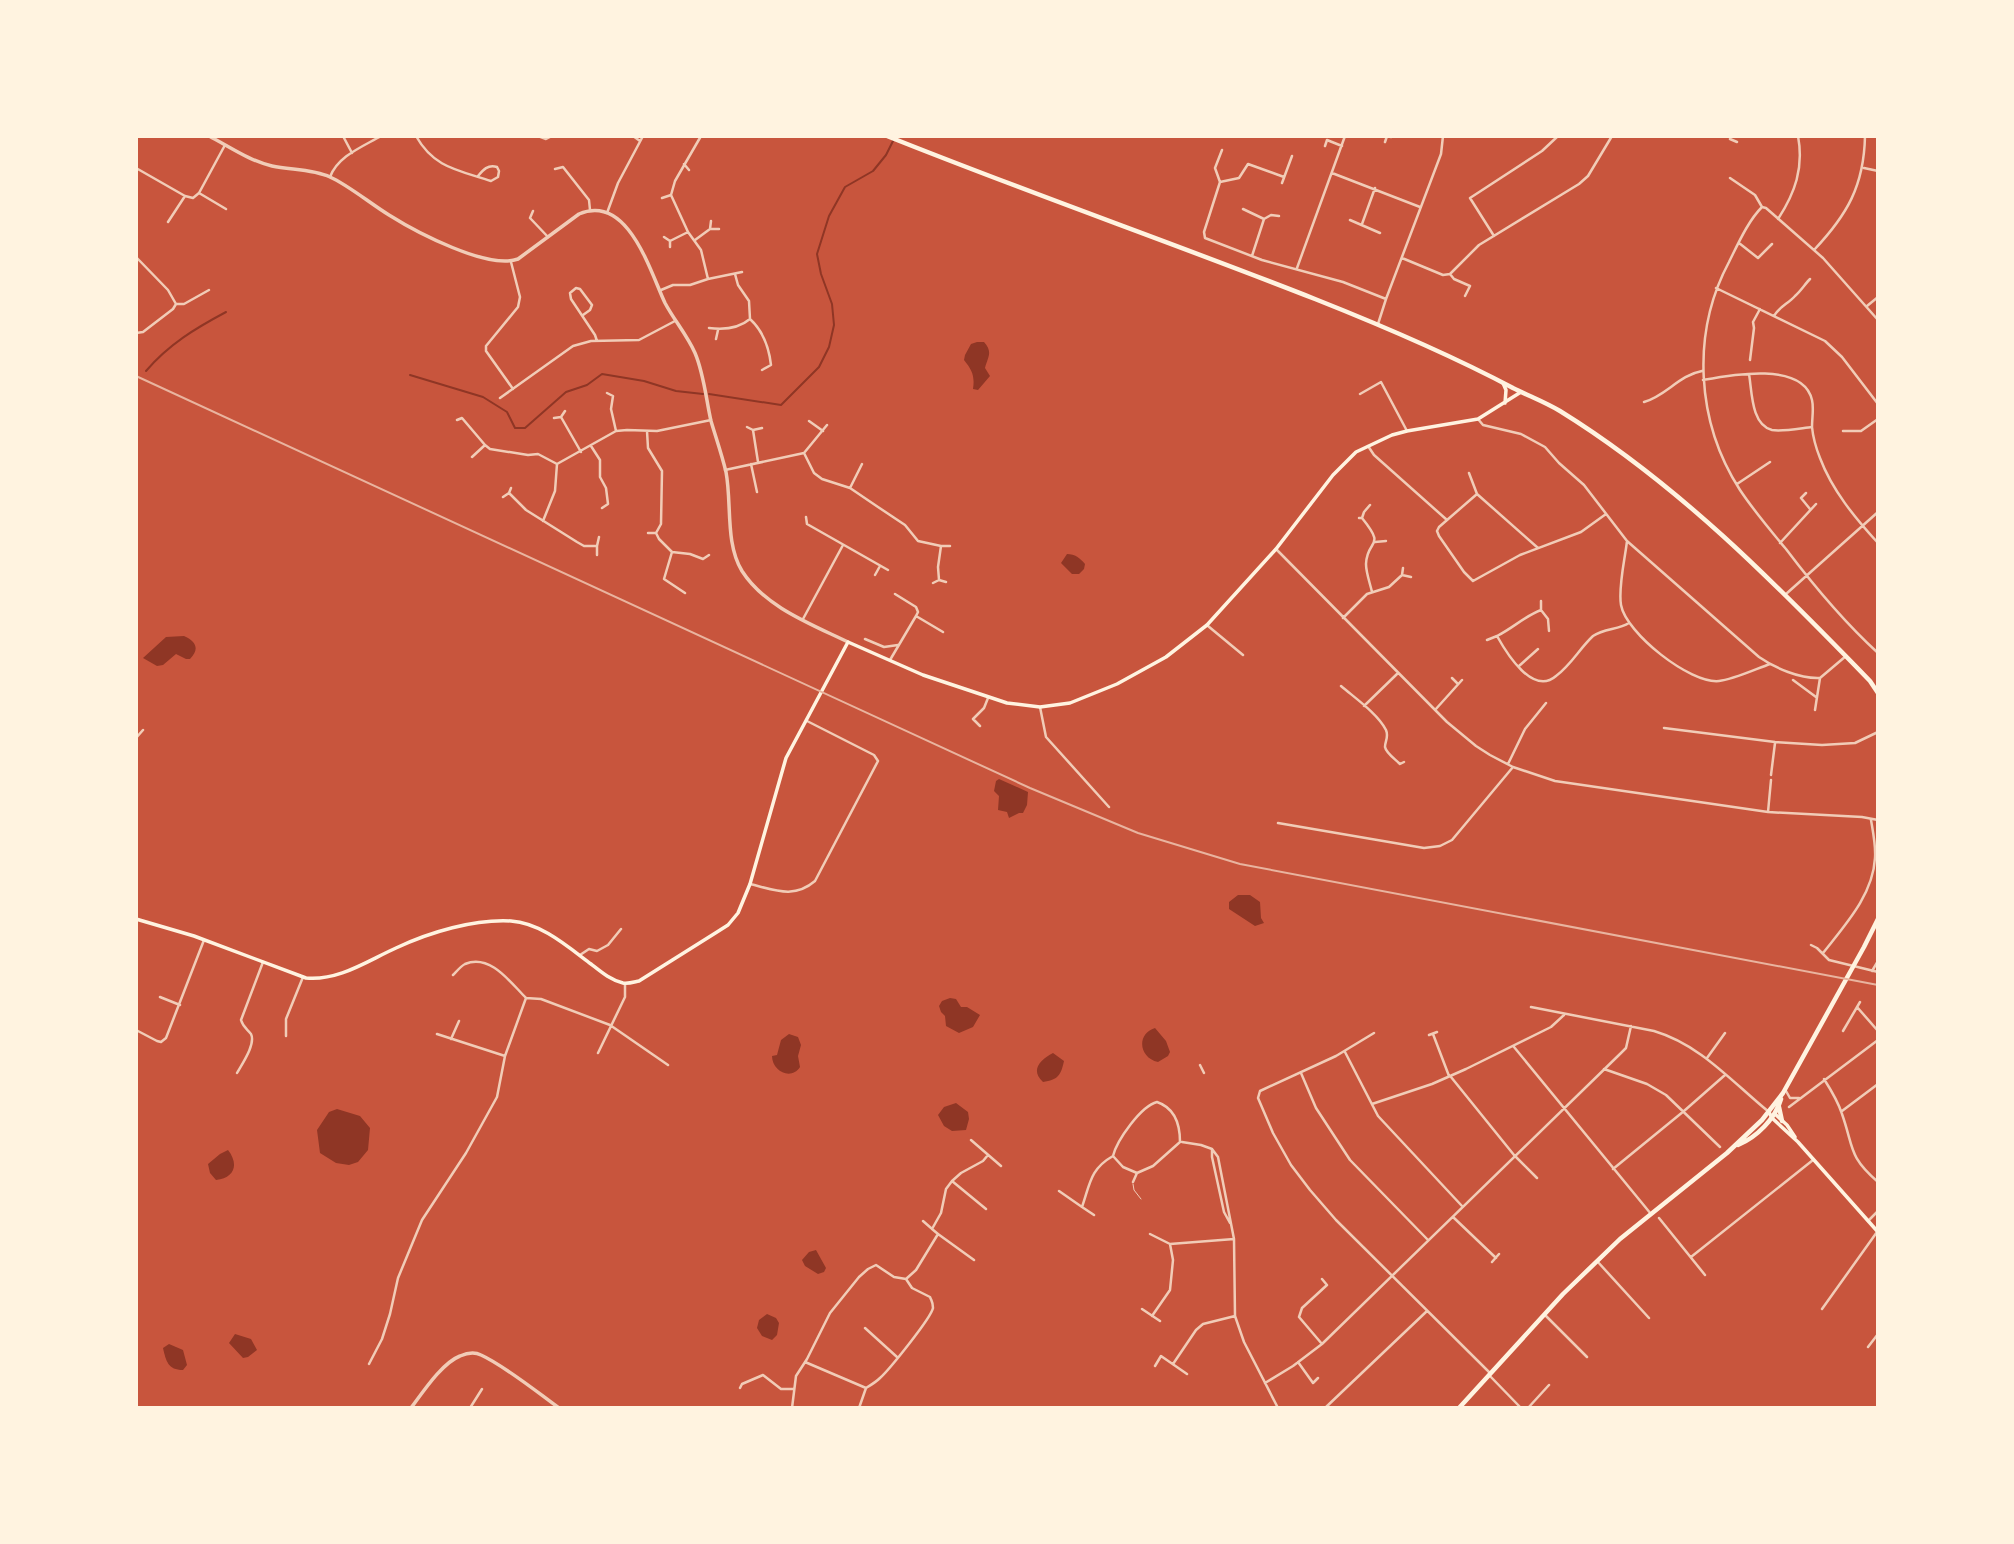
<svg xmlns="http://www.w3.org/2000/svg" width="2014" height="1544" viewBox="0 0 2014 1544" font-family="'DM Sans',sans-serif">
<style>
.water{fill:#8f3625}
.lines{fill:none;stroke-linecap:round;stroke-linejoin:round}
.stream{stroke:#8f3625;stroke-width:2}
.service{stroke:#f1ccb7;stroke-width:1}
.minor{stroke:#f1ccb7;stroke-width:2.5}
.tertiary{stroke:#f1ccb7;stroke-width:3.5}
.secondary{stroke:#fff3e0;stroke-width:3.5}
.primary{stroke:#fff3e0;stroke-width:4.5}
.rail{stroke:#e9b49f;stroke-width:2}
</style>
<rect width="100%" height="100%" fill="#c8553d"/>
<!-- water -->
<path class="water" d="M977,342h7c9,10 4,15 1,26l5,8 -12,14 -5,-1c2,-13 -1,-19 -9,-29l1,-5 6,-11z
M1067,554c8,0 13,4 18,10l-1,5 -5,5h-7l-11,-11z
M184,636c12,5 16,13 6,23h-4l-10,-5 -13,11 -6,1 -14,-8 23,-21z
M999,779l29,13 -1,13 -4,8h-4l-10,5 -2,-6 -9,-2 1,-14 -5,-5 2,-10z
M1238,895h12l10,7 1,16 3,5 -9,3 -26,-17v-7z
M950,998l6,1 5,8h6l13,8 -7,12 -14,6 -13,-7 -1,-10 -4,-4 -2,-6 3,-5z
M1155,1028l11,13 4,11 -2,4 -10,6c-19,-4 -22,-28 -3,-34z
M789,1034l9,3 3,8 -3,11 2,11c-9,14 -28,4 -28,-11l5,-1 4,-15z
M1053,1053l11,8c-3,14 -6,19 -21,21 -13,-12 -3,-22 10,-29z
M956,1103l12,9 1,7 -3,11 -14,1 -8,-5 -6,-11 6,-8z
M337,1109l23,7 10,12 -2,22 -10,12 -9,3 -13,-2 -16,-10 -3,-23 12,-18z
M228,1150c11,14 7,28 -12,30l-6,-7 -2,-9 12,-10z
M816,1250l10,18 -2,4 -6,2 -13,-8 -3,-6 7,-8z
M767,1314l9,4 3,5 -2,12 -5,5 -10,-4 -5,-8 2,-8z
M235,1334l16,5 6,11 -9,7 -5,1 -14,-15z
M169,1344l14,6 4,15 -4,5c-15,0 -17,-9 -20,-22z"/>
<g class="lines">
<!-- stream -->
<path class="stream" d="M146,371c23,-27 50,-43 80,-59
M410,375l73,22 24,15 8,16h10l41,-36 21,-7 15,-11 42,7 32,10 27,3
M136,386l1,-1
M709,394l72,11 38,-38 10,-20 5,-22 -2,-21 -11,-30 -4,-20 12,-38 16,-29 28,-16 13,-16 7,-14"/>
<!-- service -->
<path class="service" d="M1133,1184l1,6 7,9"/>
<!-- minor -->
<path class="minor" d="M343,136l9,17
M416,136c18,32 42,34 75,45l7,-4 1,-6 -2,-4c-9,-3 -14,3 -19,9
M538,136l8,3 6,-3
M633,136l7,5
M701,136l-26,45 -4,14 17,37 13,18 7,29
M1390,136l1,1
M1730,139l7,3
M1385,142l2,-6
M1325,146l2,-6 15,6
M684,164l5,6
M136,168l49,28 8,2 6,-5 26,-48
M1864,168l14,3
M555,169l8,-2 26,33 1,10
M1332,173l88,34
M330,177c8,-21 32,-30 51,-41
M1730,178l25,17 7,12 4,1 57,50 55,62
M1220,182l-16,50 1,6 57,22 81,22 43,17
M1220,182l19,-4 9,-14 36,13
M1220,182l-5,-14 7,-18
M1282,183l10,-27
M199,193l27,16
M662,198l9,-3
M1762,207c-14,14 -24,37 -33,55 -38,71 -33,160 11,228 14,21 30,40 46,59 28,37 58,73 92,104
M1243,209l21,10 -12,37
M533,211l-3,7 18,19
M607,213l11,-30 25,-47
M1264,219l7,-4 8,1
M1778,219c17,-26 26,-51 20,-83
M1350,220l30,13
M168,222l17,-26
M1362,224l13,-36
M710,229l1,-8
M1494,236l-24,-38 72,-47 16,-15
M664,237l6,4
M695,240l15,-11h9
M1739,243l19,15 14,-14
M670,247v-6l18,-9
M1814,250c33,-35 50,-64 51,-114
M136,257l32,33 8,14
M1402,258l41,17 7,-1 29,-29 100,-61 9,-8 24,-40
M511,262l9,35 -2,10 -32,39v5l27,38
M1297,268l48,-132
M735,274l3,11 11,16 1,18c13,12 19,28 21,46l-9,5
M1450,274l4,5 16,7 -5,10
M1716,288l109,53 17,16 36,47
M661,290l12,-5h17l18,-6 34,-7
M1867,306l11,-9
M583,315l7,-5 2,-5 -12,-16 -4,-1 -6,5 1,6 24,36 2,6
M1774,316c6,-10 14,-12 21,-20 6,-5 10,-12 15,-17
M1378,324l8,-25 55,-145 2,-18
M709,328c15,2 29,1 41,-9
M136,333l7,-1 30,-23 3,-5h8l25,-14
M716,339l2,-9
M1750,360l4,-32 -1,-6 7,-13
M1749,374c3,17 2,51 23,56 10,2 30,-2 40,-3
M1703,380c27,-5 100,-19 109,20 2,8 0,18 0,27 1,10 4,21 8,31 12,32 35,60 58,85
M607,393l6,3 -2,13 5,22
M1360,394l21,-12 26,49
M500,398l73,-52 18,-5 48,-1 36,-19
M1644,402c22,-6 35,-27 58,-31
M561,417l4,-6
M554,418l7,-1 20,35
M1478,419l5,6 38,9 24,13 14,16 25,22 43,56 132,116c16,11 41,22 61,21l26,-22
M457,420l5,-2 23,27 5,4 38,6 10,-1 19,10
M809,421l14,10
M747,427l6,3
M647,431l1,17 14,23 -1,53 -5,9 3,6 13,13
M1843,431h18l17,-12
M591,446l9,14v17l6,11 2,16 -6,4
M1368,446l6,9 73,65
M804,453l10,20 8,6 28,9 28,19 27,18 13,16 23,5 -3,21 1,13 -6,3
M472,457l13,-12
M758,462l-5,-32 9,-2
M751,464l6,28
M725,470l79,-17 23,-28
M1469,473l8,21 61,54
M1737,484l33,-22
M511,488l-2,5 17,17 51,32 7,4h13v9
M850,488l12,-24
M1806,493l-5,5 9,11
M1477,494l-38,33 -2,4 2,5 25,36 9,9 47,-26 61,-23 25,-18
M503,497l6,-4
M806,517l1,7 81,46
M1359,518h3c25,31 5,20 4,46 0,9 4,19 6,28
M1362,518l2,-6 6,-7
M543,521l12,-30 2,-27 59,-33 11,-1 30,1 54,-11
M648,533h8
M1627,541c-2,18 -9,46 -6,64 5,28 69,79 98,76 13,-1 37,-12 51,-17
M1375,542l11,-1
M1780,543l36,-39
M597,546l2,-9
M941,546h9
M1276,549l171,173 29,24 14,9 23,12 42,14 213,31 94,5 16,3
M672,552l-8,27 21,14
M672,552l18,2 13,5 6,-4
M875,575l5,-9
M1402,575l9,2
M939,580l7,2
M895,594l21,13 2,5 -2,4
M1786,594l92,-82
M1541,610v-9
M1343,618l24,-24 22,-7 13,-12 1,-7
M803,619l40,-74
M1208,626l35,29
M1549,631l-1,-12 -7,-9c-16,6 -28,18 -44,26 10,18 36,60 59,40 15,-11 24,-28 37,-40 11,-8 25,-6 36,-13
M865,639l19,8 14,-2
M1487,640l10,-4
M890,660l26,-44 27,16
M1519,666l19,-17
M1452,678l6,6
M1793,680l23,17
M1341,686c14,12 37,28 45,44 3,7 -1,11 -1,17 1,6 10,12 15,17l4,-2
M1364,706l33,-32
M1040,707l6,30 63,70
M1435,710l27,-30
M1815,710l5,-32
M980,726l-7,-7 11,-11 4,-10
M1664,728l111,14 47,3 33,-2 23,-11
M136,738l7,-8
M1508,764l17,-35 21,-26
M1771,775l4,-32
M1768,812l3,-32
M1278,823l146,25 16,-2 12,-6 61,-73
M750,884c25,6 44,15 65,-3l63,-120 -4,-6 -67,-34
M1811,945l6,3 12,12 49,12
M1823,953c22,-28 50,-58 52,-95 1,-12 -2,-26 -4,-38
M580,955l9,-6 8,2 11,-6 13,-16
M1872,971l6,-10
M453,975c3,-3 8,-9 12,-11 25,-11 46,19 61,34
M160,997l20,8
M1531,1007l123,24c47,14 78,51 115,81
M1857,1007l21,24
M136,1030l21,11 4,1 5,-4 38,-98
M1843,1031l17,-29
M1374,1033l-38,23 -76,35 -2,7 15,35 18,32 19,25 26,30 154,153
M437,1034l68,22
M1433,1034l16,42
M1429,1035l8,-3
M286,1036v-17l17,-42
M451,1039l8,-18
M1514,1047l137,167
M1345,1052l33,64 84,90
M598,1053l27,-56v-13
M1707,1058l18,-25
M1200,1065l4,8
M1604,1069l43,15 19,11 54,52
M237,1073c5,-9 19,-29 14,-39 -4,-5 -8,-7 -10,-14l22,-58
M1301,1073l15,35 34,52 78,80
M1451,1077l63,78 23,23
M1824,1079c7,11 14,22 18,35 12,34 6,42 36,68
M1786,1091l4,7h9
M1157,1102c18,6 23,23 23,40l-27,24 -16,7 -14,-6 -10,-11c4,-16 28,-50 44,-54z
M1372,1104l60,-20 34,-15 85,-42 13,-12
M1789,1107l89,-67
M1842,1111l36,-27
M971,1140l30,26
M1182,1142l19,3 11,4
M1212,1149l6,8 16,82 1,77 9,26 34,66
M1212,1149v8l12,55 6,11
M1613,1169l71,-58 41,-36
M952,1181l34,28
M1133,1182l4,-9
M1059,1191l23,16c8,-23 8,-38 31,-51
M1082,1207l12,8
M1453,1217l43,41
M1659,1218l46,57
M923,1221l8,7
M1868,1221l10,-10
M938,1234l36,26
M1150,1234l20,10 64,-5
M1691,1257l122,-97
M1597,1261l52,57
M1492,1262l7,-8
M906,1279l10,-9 22,-36 -6,-5 9,-16 5,-24 6,-8 9,-8 22,-12 5,-6
M1142,1309l18,12
M1822,1309l55,-77
M1545,1315l42,42
M1152,1316l18,-26 3,-30 -3,-16
M865,1328l32,29
M1322,1344l-23,-27 3,-9 25,-23 -5,-6
M1868,1347l10,-13
M805,1362l61,26
M1298,1362l15,21 5,-5
M369,1364l13,-25 8,-25 8,-36 24,-58 44,-67 31,-56 8,-41 21,-58 15,1 69,26 58,40
M1173,1364l23,-34 7,-6 32,-8
M1155,1366l6,-10 26,18
M1489,1375l32,33
M1265,1383l28,-17 29,-22 299,-291 5,-5 5,-22
M740,1388l2,-4 21,-9 18,14h12
M470,1408l12,-19
M792,1408l4,-32 11,-17 23,-46 29,-36 9,-8 8,-4 18,12 12,2 6,9 18,9c2,5 3,5 3,11 -2,10 -44,62 -53,70 -4,4 -9,7 -14,10
M859,1408l7,-20
M1325,1408l102,-97
M1528,1408l21,-23"/>
<!-- tertiary -->
<path class="tertiary" d="M209,136c21,11 41,25 63,30 19,4 41,3 58,11 18,8 41,27 59,38 27,17 99,55 129,44l61,-45c49,-21 71,57 86,89 9,17 22,32 30,50 9,21 11,46 16,68 5,17 11,34 15,51 6,32 -1,71 16,99 23,36 69,53 106,71
M411,1408c12,-16 31,-45 49,-52 7,-3 15,-4 21,-1 24,11 56,37 78,53"/>
<!-- secondary -->
<path class="secondary" d="M1503,383l3,7 -1,13
M136,919l58,17 112,42c33,3 61,-17 90,-30 34,-16 78,-29 115,-27 30,2 56,25 80,43 9,7 19,16 32,19 5,1 11,-1 16,-2l78,-49 11,-7 10,-12 12,-29 36,-126 62,-116 75,33 84,28 33,4 30,-4 47,-19 49,-27 41,-32 69,-76 57,-74 23,-23 36,-17 15,-4 71,-12 43,-27
M1769,1112l3,6 26,24 80,90
M1775,1114l12,11 8,12"/>
<!-- primary -->
<path class="primary" d="M887,136c142,57 286,107 428,163 68,27 134,55 198,89 16,8 32,14 47,23 118,73 214,171 310,270l8,12
M1779,1107l3,14
M1738,1145c19,-8 37,-26 43,-46
M1459,1408l104,-114 57,-55 107,-86 35,-33 21,-27 81,-146 14,-28"/>
<!-- rail -->
<path class="rail" d="M136,376l894,412 108,45 102,31 638,121"/>
</g>
<!-- border -->
<rect width="2014" height="1544" fill="none" stroke="#fff3e0" stroke-width="276"/>
</svg>
